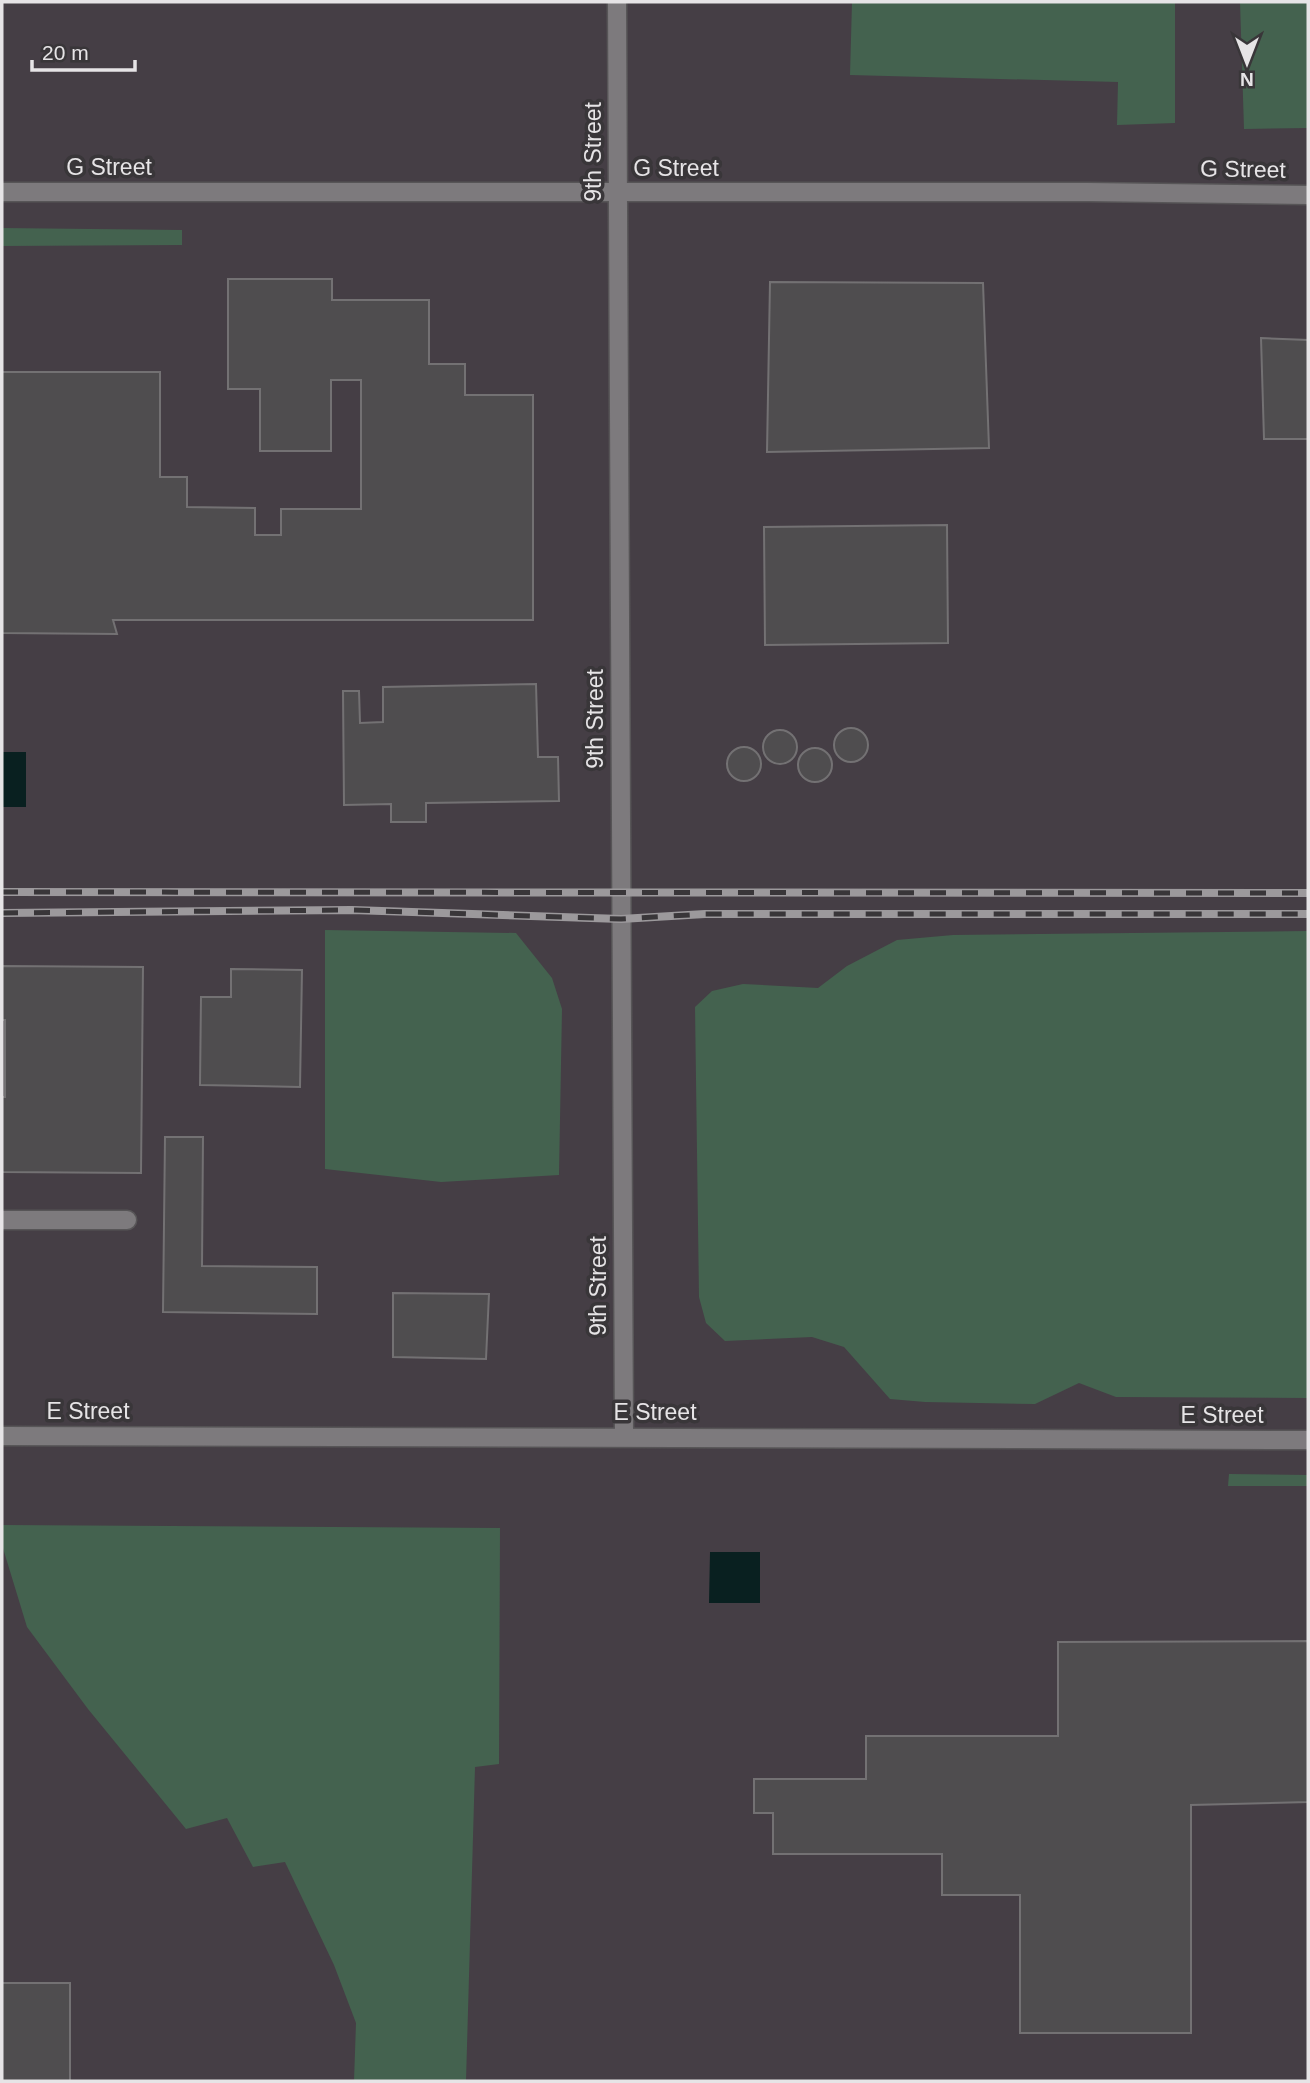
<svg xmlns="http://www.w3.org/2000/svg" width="1310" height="2083" viewBox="0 0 1310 2083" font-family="Arial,sans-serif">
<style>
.built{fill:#453e45}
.green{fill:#44624f}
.water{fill:#092020}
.building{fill:#4f4d4f;stroke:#737173;stroke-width:2}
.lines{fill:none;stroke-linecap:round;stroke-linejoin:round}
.lane-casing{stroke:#575557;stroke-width:21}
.lane{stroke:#7d7a7d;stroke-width:18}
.rail-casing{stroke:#9c999c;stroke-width:8}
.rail{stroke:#393639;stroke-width:5;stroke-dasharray:16;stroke-linecap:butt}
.labels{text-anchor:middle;stroke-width:7;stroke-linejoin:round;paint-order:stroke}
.street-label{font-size:23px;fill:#e6e4e6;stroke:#393639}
</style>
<rect width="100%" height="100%" fill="#393639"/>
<!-- built -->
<path class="built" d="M2,2h1306v2079h-1306z"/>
<!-- green -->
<path class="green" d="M852,2h323v121l-58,2 1,-43 -268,-7z
M1240,2h68v126l-64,1z
M2,228l180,2v15l-180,1z
M325,930l191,3 36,45 10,31 -3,166 -118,7 -116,-13z
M1308,931v467l-192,-1 -37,-14 -44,21 -110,-2 -35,-3 -46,-52 -32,-10 -87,4 -19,-18 -7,-26 -4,-290 17,-16 31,-7 75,4 29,-22 50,-26 56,-5z
M1229,1474l79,1v11h-80z
M2,1525l498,3 -1,236 -24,3 -9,314h-112l2,-58 -22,-58 -49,-103 -32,5 -26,-49 -41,11 -98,-120 -61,-82 -25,-82z"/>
<!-- water -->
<path class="water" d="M2,752h24v55h-24z
M710,1552h50v51h-51z"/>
<!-- building -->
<path class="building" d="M228,279h104v21h97v64h36v31h68v225h-420l4,14 -115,-1v-261h158v105h27v30l68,1v27h26v-26h80v-129h-30v71h-71v-62h-32z
M770,282l213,1 6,165 -222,4z
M1261,338l47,2v99h-44z
M947,525l1,118 -183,2 -1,-118z
M536,684l2,73h20l1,44 -133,2v19h-35v-18l-47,1 -1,-114h16l1,32 23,-1v-35z
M834 745a17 17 0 1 1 34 0a17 17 0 1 1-34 0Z
M763 747a17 17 0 1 1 34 0a17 17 0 1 1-34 0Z
M727 764a17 17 0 1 1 34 0a17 17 0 1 1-34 0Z
M798 765a17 17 0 1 1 34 0a17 17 0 1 1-34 0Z
M2,966l141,1 -2,206 -139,-1v-75h3v-77h-3z
M231,969l71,1 -2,117 -100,-2 1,-88h30z
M165,1137h38l-1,129 115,1v47l-154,-2z
M393,1293l96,1 -3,65 -93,-2z
M1308,1641v161l-117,3v228h-171v-138h-78v-41h-169v-41h-19v-34h112v-43h192v-94z
M2,1983h68v98h-68z"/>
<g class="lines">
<defs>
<path id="lane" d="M617,2l7,1434
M2,192h1086l220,3
M2,1220h125
M2,1436l1306,4"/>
</defs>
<!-- lane casing -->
<use href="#lane" class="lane-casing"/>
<!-- lane -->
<use href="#lane" class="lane"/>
<defs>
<path id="rail" d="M2,892l1306,1
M2,913l350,-3 269,9 84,-5h603"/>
</defs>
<!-- rail casing -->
<use href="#rail" class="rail-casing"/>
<!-- rail -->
<use href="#rail" class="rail"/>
</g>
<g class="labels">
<!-- street labels -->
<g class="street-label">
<text transform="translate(593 152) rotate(-90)" y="8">9th Street</text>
<text x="109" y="175">G Street</text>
<text x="676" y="176">G Street</text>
<text transform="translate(1243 169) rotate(1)" y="8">G Street</text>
<text transform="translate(595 719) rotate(-90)" y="8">9th Street</text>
<text transform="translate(598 1286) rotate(-90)" y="8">9th Street</text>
<text x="88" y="1419">E Street</text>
<text x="655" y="1420">E Street</text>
<text x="1222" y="1423">E Street</text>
</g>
</g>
<!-- border -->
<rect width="1310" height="2083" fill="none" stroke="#e6e4e6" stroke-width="7"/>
<!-- north arrow -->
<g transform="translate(1247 63) rotate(180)" stroke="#393639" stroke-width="5" paint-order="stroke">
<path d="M0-5L12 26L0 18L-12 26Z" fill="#e6e4e6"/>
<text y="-10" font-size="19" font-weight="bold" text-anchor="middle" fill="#e6e4e6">N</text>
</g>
<!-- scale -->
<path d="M32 60v10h103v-10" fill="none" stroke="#e6e4e6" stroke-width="3.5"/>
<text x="42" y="60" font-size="21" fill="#e6e4e6" stroke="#393639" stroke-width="5" paint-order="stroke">20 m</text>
</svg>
